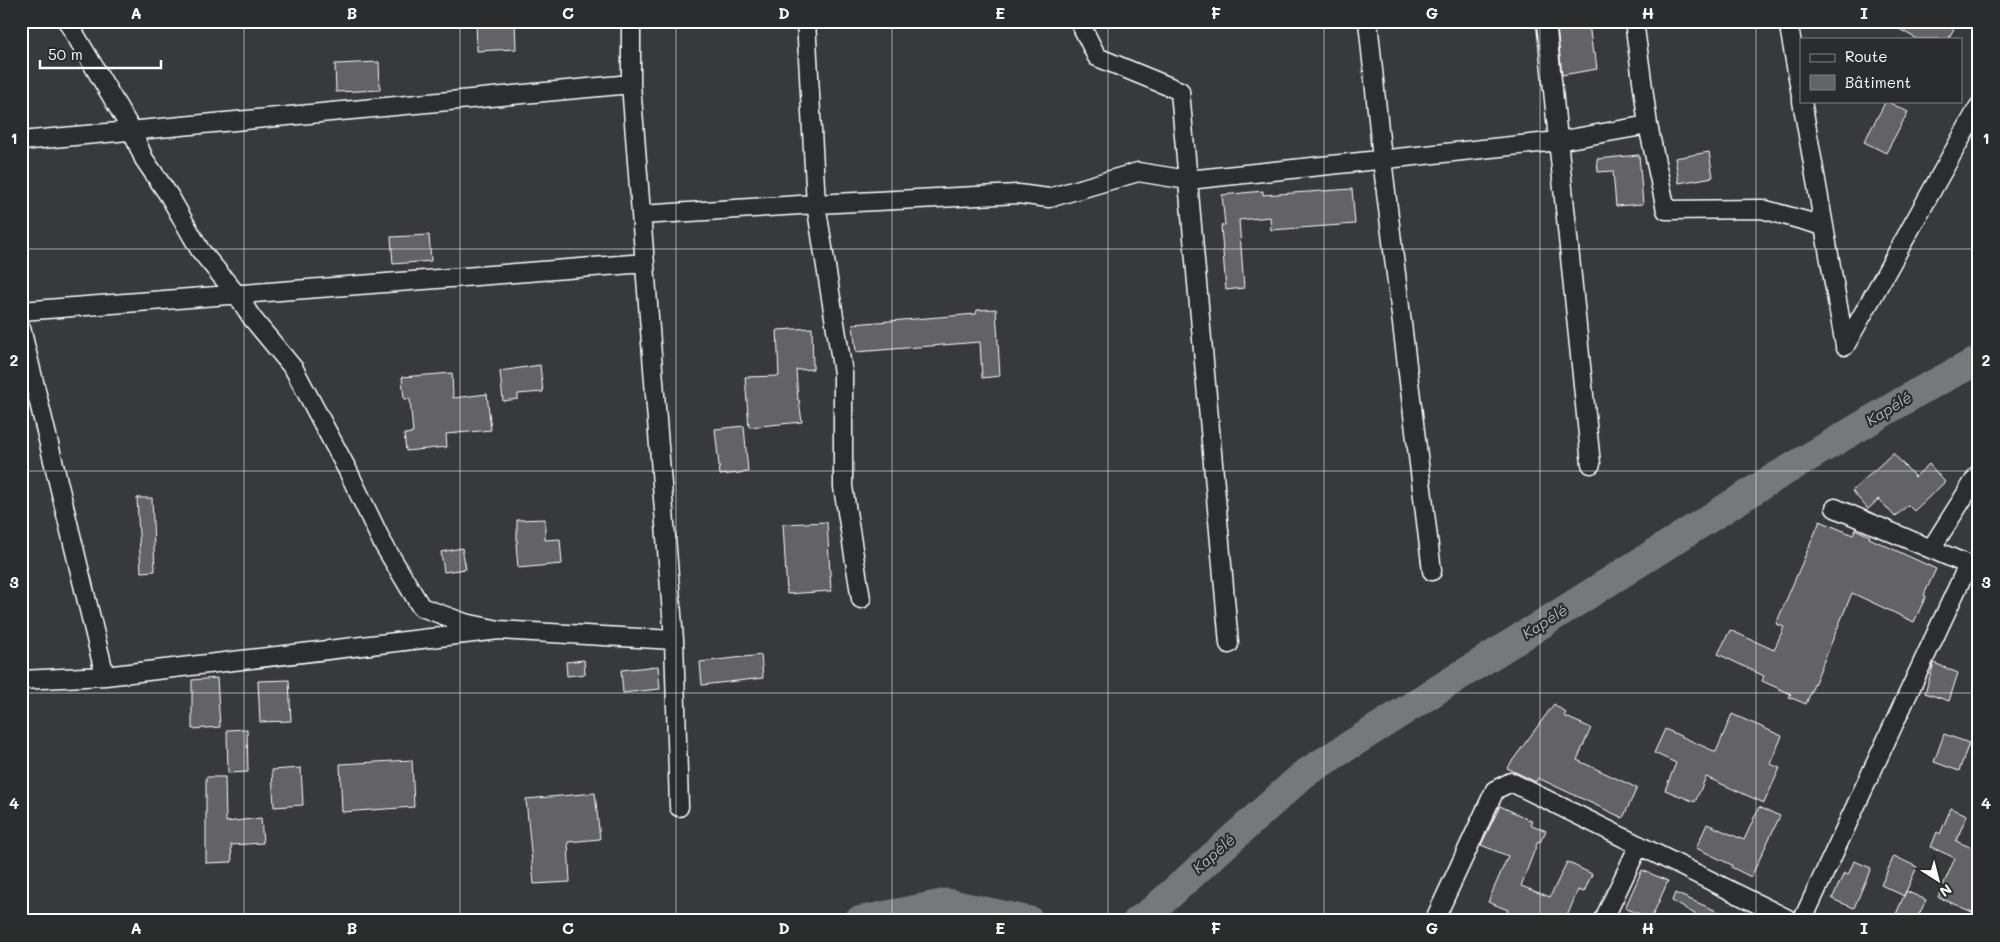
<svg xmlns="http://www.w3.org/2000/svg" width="2000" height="942" viewBox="0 0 2000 942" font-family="Mali,sans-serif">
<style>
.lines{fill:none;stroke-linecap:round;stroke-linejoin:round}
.river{stroke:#767879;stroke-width:29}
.building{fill:#636465;stroke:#fff}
.minor-casing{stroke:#fff;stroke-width:21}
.minor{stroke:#2a2d2e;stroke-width:18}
.grid{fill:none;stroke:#fff;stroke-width:1;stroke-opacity:0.55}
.labels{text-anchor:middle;stroke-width:4.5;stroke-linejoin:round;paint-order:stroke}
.water-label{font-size:15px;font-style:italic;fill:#b4b5b5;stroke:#2a2d2e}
.neatline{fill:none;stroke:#fff;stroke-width:2}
.grid-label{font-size:16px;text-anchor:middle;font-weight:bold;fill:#fff}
</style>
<rect width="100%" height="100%" fill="#373a3b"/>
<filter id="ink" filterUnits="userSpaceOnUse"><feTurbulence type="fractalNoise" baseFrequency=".02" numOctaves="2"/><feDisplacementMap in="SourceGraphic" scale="10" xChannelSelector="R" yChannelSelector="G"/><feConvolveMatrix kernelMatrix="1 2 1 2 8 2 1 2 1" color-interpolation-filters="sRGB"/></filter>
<g filter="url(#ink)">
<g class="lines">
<!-- river -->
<path class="river" d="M858,921l89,-18 83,18
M1137,921l17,-12 150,-135 463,-292 151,-90 61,-32"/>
</g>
<!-- building -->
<path class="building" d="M476,21h39l1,28 -39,2z
M1885,21h60l10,6 -7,12h-31z
M1589,24l4,30 2,-1 2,16 -35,6 -5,-47z
M379,62l1,28 -44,2 -1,-28z
M1886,101l22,11 -22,41 -22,-11z
M1709,152l4,25 -34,6 -4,-25z
M1639,155l4,49 -27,2 -3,-35 -15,1 -1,-13z
M1352,189l3,35 -84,6 -1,-13 -31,3 5,68 -18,2 -5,-64 4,-1 -3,-30 41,-4v4z
M429,235l2,26 -38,3 -2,-27z
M996,309l4,67 -18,2 -2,-36 -124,10 -3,-28 123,-10 1,-4z
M812,328l1,41 -17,1 2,30h1l3,22 -53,5 -4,-50 34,-1 -2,-46z
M540,365l3,27 -25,2v5l-15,2 -3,-30z
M452,373l1,25 34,-4 4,36 -45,4 1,13 -41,4 -2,-17 9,-1 -3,-34h-6l-2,-22z
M744,426l4,46 -28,3 -5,-46z
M1893,453l22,24 14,-13 16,18 -31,29 -6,-6 -13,12 -16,-18 -11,10 -16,-18z
M137,498h15l3,73 -14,1z
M545,519v21l15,-1 2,25 -44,4 -2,-25h1v-23z
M1820,521l33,14 2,-6 15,7 -1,2 67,31 -12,26 2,1 -12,26 -62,-29 -46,111 -17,-7 2,-3 -29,-13 2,-5 -46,-22 12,-24 44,20 10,-23 -8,-3z
M827,522l4,69 -44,3 -4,-70z
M462,548l4,21 -22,3 -3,-20z
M761,655l2,23 -61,7 -2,-23z
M584,660l1,14 -18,2 -1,-14z
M1934,663l24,10 -9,28 -24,-8z
M658,666l2,23 -37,4 -2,-23z
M217,678l3,49 -28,2v-49z
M289,680l2,41 -31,1 -2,-41z
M1554,704l12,9 -2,3 27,12 -14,32 60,28 -14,30 -85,-40 -2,4 -29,-14z
M1732,714l50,22 -12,28 10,4 -16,35 -58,-26 -11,25 -30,-12 11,-27 -22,-10 11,-24 51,23z
M247,729l1,43 -20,1 -1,-43z
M1944,734l25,9 -10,28 -25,-9z
M412,760l2,47 -72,5 -2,-48z
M301,768l2,37 -29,2 -2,-37z
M206,777h19l1,45 35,-4 2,25 -32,2 1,17 -26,1z
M595,793l5,46 -32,3 2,40 -36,2 -8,-85z
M1500,806l32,15 -2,3 16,7 -6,11 -2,-1 -17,45 29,11 17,-35 25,12 -8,18 -6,-2 -13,31h-62l5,-11 -20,-8 20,-46 -27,-11z
M1759,807l21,9 -29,61 -20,-10 1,-2 -36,-17 11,-24 37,16z
M1951,808l16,7 -11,26 23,10v64l-41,-18 17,-39 -24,-11 6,-15 3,2z
M1894,856l23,11 -13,29 -23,-11z
M1854,861l17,7 -17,40 -22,-9 12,-26 4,2z
M1642,870l26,11 -17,38 -26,-11z
M1906,891l20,9 -10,21h-23z
M1675,893l65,28h-47l2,-7 -23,-13z"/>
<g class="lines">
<defs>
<path id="minor" d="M67,21l65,110 12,28 26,38 30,53 37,45 15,23 42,51 54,102 34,71 39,65 44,16 34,7
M631,21v63l43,556 5,167
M806,21l10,183 27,169v114l18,112
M1079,21l18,36 83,34 49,553
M1368,21l14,138 50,412
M1546,21l45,443
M1634,21l14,104 18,85 96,-1 62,17
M1788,21l13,74
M1802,101l43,245
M21,141l610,-57
M641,215l175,-11 202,-10 31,4 89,-26 50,8 370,-39 90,-16
M21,311l624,-48
M21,328l84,348
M1845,346l134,-240
M1835,508l143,61
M1931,549l48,-76
M21,680l84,-4 394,-46 175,10
M1434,921l61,-131 16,-8 281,139
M1603,921l36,-76
M1802,921l166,-356"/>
</defs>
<!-- minor casing -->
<use href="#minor" class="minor-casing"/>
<!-- minor -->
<use href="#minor" class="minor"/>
</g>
</g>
<!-- grid -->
<path class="grid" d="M244,21v900M460,21v900M676,21v900M892,21v900M1108,21v900M1324,21v900M1540,21v900M1756,21v900M21,249h1958M21,471h1958M21,693h1958"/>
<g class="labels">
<!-- water labels -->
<g class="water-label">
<text transform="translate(1889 409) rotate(-31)" y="5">Kapélé</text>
<text transform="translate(1545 622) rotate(-32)" y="5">Kapélé</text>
<text transform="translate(1214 854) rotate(-41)" y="5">Kapélé</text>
</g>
</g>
<!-- margin -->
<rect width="2000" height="942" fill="none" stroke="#2a2d2e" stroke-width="55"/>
<!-- legend -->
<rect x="1800" y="38" width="162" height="65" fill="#2a2d2e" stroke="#7f8182"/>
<rect x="1810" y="54" width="25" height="8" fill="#2a2d2e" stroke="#7f8182"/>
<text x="1845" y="62" font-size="15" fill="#ffffff">Route</text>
<rect x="1810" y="75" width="25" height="15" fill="#636465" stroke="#7f8182"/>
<text x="1845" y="88" font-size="15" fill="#ffffff">Bâtiment</text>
<!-- north arrow -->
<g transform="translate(1938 880) rotate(144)" stroke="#2a2d2e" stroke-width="4" paint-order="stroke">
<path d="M0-4L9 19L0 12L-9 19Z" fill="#ffffff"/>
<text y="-8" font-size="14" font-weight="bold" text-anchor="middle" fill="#ffffff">N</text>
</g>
<!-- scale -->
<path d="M40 60v8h121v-8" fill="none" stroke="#ffffff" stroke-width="2.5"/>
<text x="48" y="60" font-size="15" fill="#ffffff" stroke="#2a2d2e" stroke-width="4" paint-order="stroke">50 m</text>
<rect x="28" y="28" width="1944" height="886" class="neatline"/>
<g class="grid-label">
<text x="136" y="19">A</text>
<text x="352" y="19">B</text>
<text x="568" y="19">C</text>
<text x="784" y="19">D</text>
<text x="1000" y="19">E</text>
<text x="1216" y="19">F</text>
<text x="1432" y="19">G</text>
<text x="1648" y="19">H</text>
<text x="1864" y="19">I</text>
<text x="14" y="144">1</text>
<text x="1986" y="144">1</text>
<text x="14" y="366">2</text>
<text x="1986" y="366">2</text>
<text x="14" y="588">3</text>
<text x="1986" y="588">3</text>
<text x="14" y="809">4</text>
<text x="1986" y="809">4</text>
<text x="136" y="934">A</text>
<text x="352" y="934">B</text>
<text x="568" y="934">C</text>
<text x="784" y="934">D</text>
<text x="1000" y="934">E</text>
<text x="1216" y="934">F</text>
<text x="1432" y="934">G</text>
<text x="1648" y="934">H</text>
<text x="1864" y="934">I</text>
</g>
</svg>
